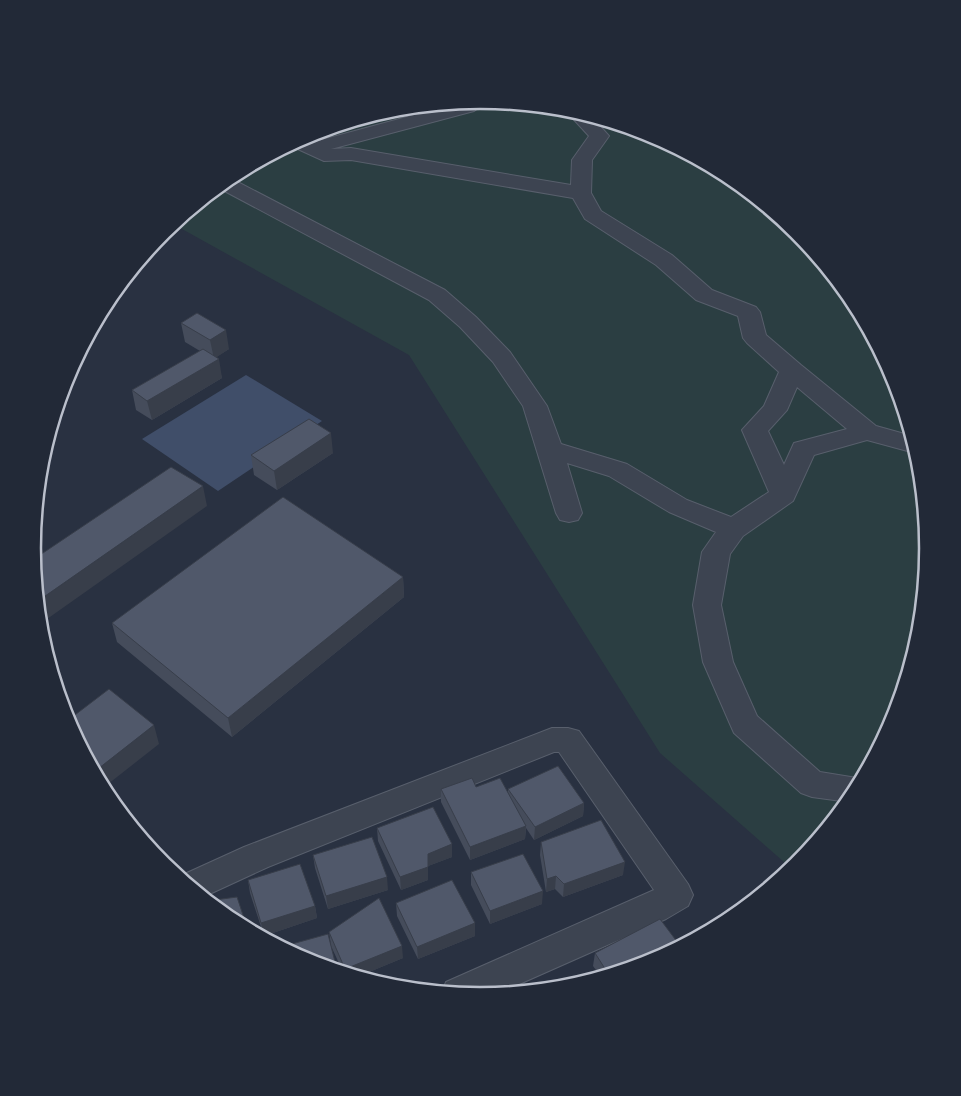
<svg xmlns="http://www.w3.org/2000/svg" width="961" height="1096" viewBox="0 0 961 1096" font-family="Roboto,sans-serif">
<style>
.green{fill:#2b3e42}
.water{fill:#404e69}
.lines{fill:none;stroke-linecap:round;stroke-linejoin:round}
.minor-casing{stroke:#585f6c;stroke-width:2}
.minor{fill:#3d4451;fill-rule:evenodd}
.wall{fill:#454c5b}
.shaded-wall{fill:#383e4a}
.building{fill:#50586a;stroke:#383e4a}
.rim{fill:none;stroke:#babfcb;stroke-width:2.5}
</style>
<rect width="100%" height="100%" fill="#293141"/>
<!-- green -->
<path class="green" d="M481,100l87,9 84,25 78,42 67,55 56,68 42,78 25,84 8,87 -8,88 -26,84 -41,77 -61,72 -132,-116 -251,-398 -236,-131 59,-49 77,-41 84,-25z"/>
<!-- water -->
<path class="water" d="M246,375l76,46 -104,70 -76,-52z"/>
<g class="lines">
<defs>
<path id="minor" d="M481,100l7,1 -14,10 -143,38 20,-1 220,37 1,-25 17,-24 -23,-25 2,-2 23,7 18,20 -17,24 -1,33 10,18 71,44 40,35 44,17 4,5 6,23 35,30 75,61 36,10 5,17h-2l-48,-13 -53,15 -21,46 -50,35 -13,18 -9,51 12,57 24,54 63,56 43,7 -14,23 -37,-5 -11,-4 -67,-60 -4,-9 -27,-62 -10,-57 9,-53 14,-20 -47,-20 -60,-36 -42,-13 15,50 -4,7 -9,2 -9,-2 -4,-7 -33,-107 -30,-44 -33,-35 -31,-27 -212,-113 13,-9 215,112 31,27 34,35 37,54 14,38 66,20 60,36 44,17 38,-25 -27,-62 22,-24 15,-34 -32,-29 -4,-5 -5,-22 -42,-16 -40,-35 -71,-46 -12,-21 -222,-38 -27,1 -35,-16 15,-8 10,5 148,-40zM797,387l50,42 -53,14 -10,22 -16,-34 19,-21z
M552,728h16l11,3 109,153 5,11 -5,11 -22,13 -169,75 -17,2 -38,-4 4,-10 208,-92 -95,-138h-5l-286,115 -65,30 -25,-20 66,-30z"/>
</defs>
<!-- minor casing -->
<use href="#minor" class="minor-casing"/>
<!-- minor -->
<use href="#minor" class="minor"/>
</g>
<!-- wall -->
<path class="wall" d="M181,323l48,26 -13,8 6,21 -70,42 -16,-10 -4,-20 68,-39 -15,-9z
M333,453l-56,37 -23,-15 -3,-20z
M403,577l1,20 -172,140 -115,-95 -5,-19z
M476,787l32,6v-4l76,14 -1,13 -49,24 -8,-12 -1,11 -55,21 -29,-58v-13z
M377,828l75,29 -24,9v14l-27,10 -23,-49z
M541,842l82,33 -60,22 -8,-8 -9,3 -6,-37z
M313,855l75,35 -60,19 -13,-41z
M471,872l71,32 -52,20 -19,-39z
M248,880l67,26 2,12 -53,18 -14,-43z
M396,903l79,33 -57,23 -21,-43z
M329,932l74,26 -46,19 -14,-5 -12,-26z
M595,953l57,9 -51,15 -8,-11z"/>
<!-- shaded-wall -->
<path class="shaded-wall" d="M226,330l3,19 -15,10 -4,-19z
M219,359l3,19 -70,42 -5,-19z
M331,433l2,20 -56,37 -3,-19z
M203,486l4,20 -167,118 -2,-23z
M403,577l1,20 -172,140 -4,-19z
M154,725l5,19 -56,44 -9,-16z
M584,803l-1,13 -49,24 1,-13z
M526,826l-1,13 -55,21v-13z
M452,844v13l-24,9v14l-27,10 -1,-13 28,-23z
M625,862l-2,13 -60,22 1,-13z
M556,876l-1,13 -9,3 1,-13z
M387,877l1,13 -60,19 -2,-13z
M543,891l-1,13 -52,20v-13z
M315,906l2,12 -53,18 -3,-13z
M475,923v13l-57,23 -1,-12z
M246,924l1,5 -5,-3z
M402,946l1,12 -46,19 -11,-4 -1,-4z"/>
<!-- building -->
<path class="building" d="M197,313l29,17 -16,10 -29,-17z
M203,349l16,10 -72,42 -15,-11z
M309,419l22,14 -57,38 -23,-16z
M171,467l32,19 -165,115 -4,-42z
M283,497l120,80 -175,141 -116,-95z
M109,689l45,36 -60,47 -27,-51z
M558,766l26,37 -49,24 -27,-38z
M472,778l4,9 24,-9 26,48 -56,21 -29,-58z
M433,807l19,37 -24,10v13l-28,10 -23,-49z
M601,820l24,42 -61,22 -8,-8 -9,3 -6,-37z
M372,837l15,40 -61,19 -13,-41z
M523,854l20,37 -53,20 -19,-39z
M300,864l15,42 -54,17 -13,-43z
M452,880l23,43 -58,24 -21,-44z
M237,897l9,27 -4,2 -11,-6 -24,-19z
M379,898l23,48 -57,23 -16,-37z
M660,919l21,28 -29,15 -43,13 -14,-22z
M328,934l9,36 -28,-8 -28,-15z
M592,973l3,6 -27,8 -10,1z"/>
<!-- crop -->
<path d="M0 0H961V1096H0ZM41 548a439 439 0 1 1 878 0a439 439 0 1 1-878 0Z" fill="#222937" fill-rule="evenodd"/>
<path class="rim" d="M41 548a439 439 0 1 1 878 0a439 439 0 1 1-878 0Z"/>
</svg>
